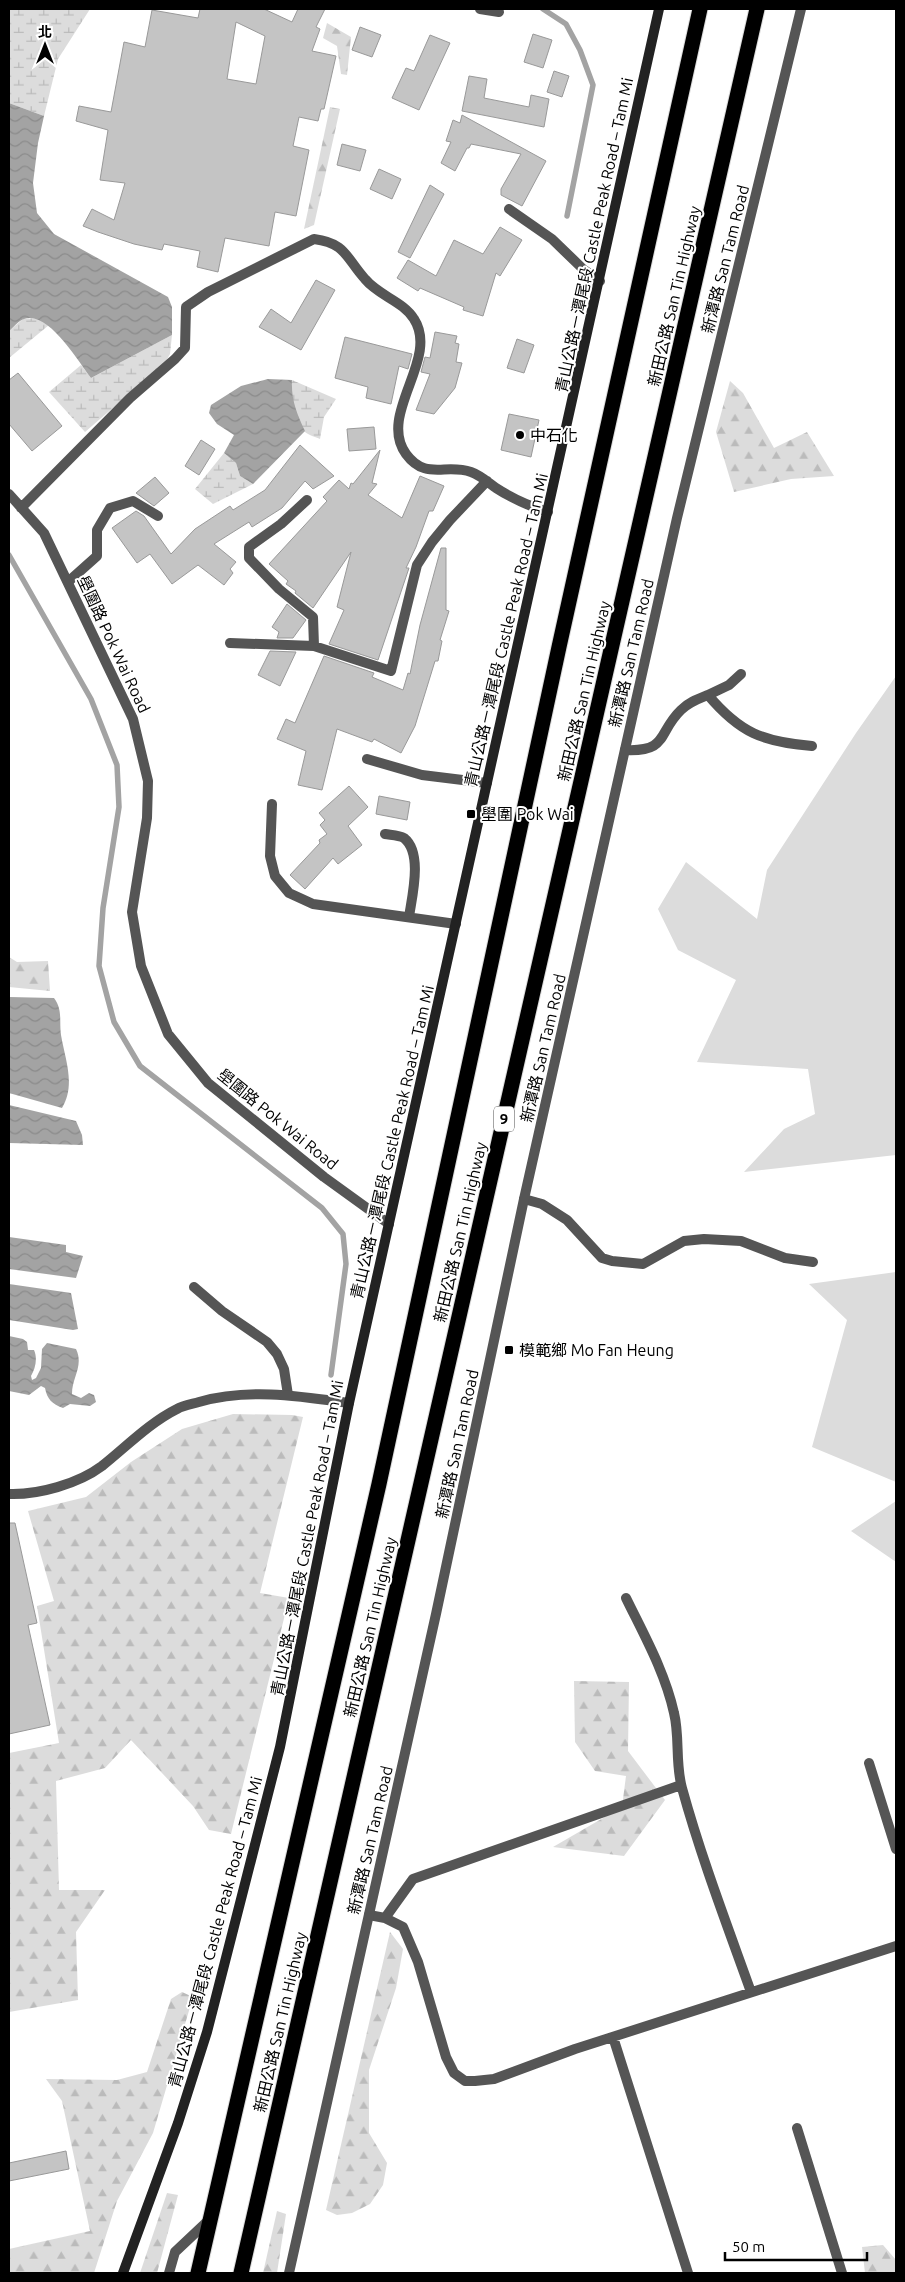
<svg xmlns="http://www.w3.org/2000/svg" width="905" height="2282" viewBox="0 0 905 2282" font-family="Ubuntu,'Noto Sans TC',sans-serif">
<style>
.green{fill:#dcdcdc}
.forest{fill:url(#forest-firs)}
.wetland{fill:url(#wetland-marsh)}
.water{fill:url(#water-waves)}
.lines{fill:none;stroke-linecap:round;stroke-linejoin:round}
.stream{stroke:#a3a3a3;stroke-width:5.5}
.building{fill:#c4c4c4;stroke:#999;fill-rule:evenodd}
.motorway-casing{stroke:#dbdbdb;stroke-width:17}
.service{stroke:#555;stroke-width:10}
.minor{stroke:#555;stroke-width:10}
.tertiary{stroke:#555;stroke-width:10}
.secondary{stroke:#222;stroke-width:10}
.motorway{stroke:#000;stroke-width:15}
.poi-dot{fill:#000;stroke:#fff;stroke-width:2}
.labels{text-anchor:middle;stroke-width:4;stroke-linejoin:round;paint-order:stroke}
.shield{fill:#fff;stroke:#4c4c4c;stroke-width:1}
.shield-label{font-size:15px;font-weight:bold;fill:#000}
.street-label{font-size:16px;fill:#000;stroke:#fff}
.poi-label{font-size:16px;fill:#000;stroke:#fff;text-anchor:start}
</style>
<defs>
<pattern id="forest-firs" width="22" height="20" patternUnits="userSpaceOnUse" patternTransform="scale(1.25)"><rect width="22" height="20" fill="#dcdcdc"/><path d="M5 1l3.5 6h-7zM16 11l3.5 6h-7z" fill="#bbb"/></pattern>
<pattern id="wetland-marsh" width="20" height="14" patternUnits="userSpaceOnUse" patternTransform="scale(1.25)"><rect width="20" height="14" fill="#dcdcdc"/><path d="M1 5h8M5 5V1M11 12h8M15 12V8" fill="none" stroke="#bbb"/></pattern>
<pattern id="water-waves" width="16" height="10" patternUnits="userSpaceOnUse" patternTransform="scale(1.25)"><rect width="16" height="10" fill="#a3a3a3"/><path d="M0 5q4-4 8 0t8 0" fill="none" stroke="#8b8b8b"/></pattern>
</defs>
<rect width="100%" height="100%" fill="#fff"/>
<!-- green -->
<path class="green" d="M896,676v479l-152,17 40,-43 31,-15 -7,-45 -111,-7 39,-82 -58,-30 -20,-41 28,-47 71,57 10,-49 89,-137z
M896,1272v210l-84,-35 35,-127 -38,-36z
M896,1501v61l-45,-31z"/>
<!-- forest -->
<path class="forest" d="M327,23l24,14 -4,38 -6,-1 -4,-28 -14,-8z
M330,107l10,2 -26,116 -10,4z
M730,381l13,12 31,55 33,-16 27,44 -43,3 -57,13 -18,-60z
M9,957l8,5 31,-1 2,30 -41,-4z
M233,1414l59,1 11,2 -43,176 29,5 -58,236 -22,-4 -16,-24 -62,-66 -26,28 -49,13 3,109h46l-29,42 2,68 -69,12v-259l50,-10 -22,-137 17,-5 -26,-90 58,-14 45,-35 51,-33z
M574,1681l55,1 -1,69 37,49 -41,56 -71,-9 69,-40 4,-31 -31,-5 -20,-29z
M390,1932l13,17 -7,39 -27,82v63l18,30 -4,22 -13,19 -18,9 -15,2 -11,-5z
M182,1992l11,5 -40,136 -36,68 -23,72h-85v-24l81,-18 -28,-130 -16,-22 71,1 30,-8 24,-73z
M167,2193l11,2 -21,78h-17z
M277,2211l9,3 -9,59h-14z
M883,2245l13,15v13h-31l-3,-26z"/>
<!-- wetland -->
<path class="wetland" d="M9,9h81l-32,50 -14,57 -35,-13z
M37,318l12,7 -40,33v-27l14,-12z
M172,335l-2,19 -5,9 -80,69 -36,-40 32,-27 10,13z
M292,380l44,19 -12,18 -4,22c-4,-2 -12,-4 -15,-7 -11,-10 -14,-38 -13,-52z
M224,453l12,10 4,13 13,8 -40,20 -18,-15z"/>
<!-- water -->
<path class="water" d="M9,103l35,13 -6,27 -5,40 4,30 17,21 114,63 4,10v28l-81,43c-13,-17 -43,-68 -67,-59 -5,1 -11,9 -15,12z
M268,379l24,1c-1,20 5,34 13,51l-52,53 -13,-8 -4,-13 -12,-10 10,-18 -17,-11 -8,-11 2,-8 30,-19z
M9,997l45,1c9,12 5,23 7,37 4,24 15,50 1,73l-53,-15z
M9,1105l67,16 6,14 1,10 -74,-2z
M9,1237l57,8v7l17,4 -7,22 -67,-9z
M9,1284l62,9 7,36 -5,1 -64,-10z
M9,1336l14,3 4,3 1,8h6c4,9 1,19 -3,26l1,4 4,-2 5,-10 1,-19 5,-6 29,6c8,17 -4,28 -4,45l9,4 8,-5 5,2 2,7 -6,4 -20,-2 -7,4c-11,-4 -16,-9 -18,-20l-4,-2 -12,9 -20,-4z"/>
<g class="lines">
<!-- stream -->
<path class="stream" d="M543,9l23,15 14,26 13,35 -26,131
M9,555l82,144 26,66 2,42 -16,101 -4,58 15,56 26,44 182,142 21,26 3,30 -15,111"/>
</g>
<!-- building -->
<path class="building" d="M200,9h64l28,13 6,-13h27l-9,18 4,2 -8,22 24,5 -12,53h-3l-3,12 -19,-4 -6,29 16,4 -13,66 -21,-4 -6,34 -44,-8 -7,34 -21,-5 3,-16 -36,-7 -2,6 -28,-6 -36,-12 -15,-6 9,-17 22,11 11,-37 -25,-3 8,-50 -32,-9 3,-15 32,6 13,-70 21,5 7,-37 46,8zM236,22l29,14 -9,48 -29,-5z
M360,27l21,8 -9,22 -20,-7z
M533,34l19,6 -9,28 -19,-6z
M430,35l20,8 -31,67 -27,-12 14,-30 8,3z
M554,71l15,5 -7,21 -15,-5z
M469,76l18,3 -3,19 45,9 2,-12 18,4 -5,28 -82,-16z
M462,115l84,46 -24,45 -21,-11v-6l20,-35 -50,-10 -2,4h-2l-12,23 -14,-8 10,-21 -5,-1 7,-21 7,3z
M342,144l24,6 -6,21 -23,-6z
M379,169l22,10 -9,20 -22,-10z
M430,185l14,9 -1,2 -33,62 -12,-6z
M500,227l22,13 -22,36 -4,-3 -13,43 -20,-6 1,-3 -44,-19 -2,3 -21,-13 11,-18 28,16 18,-36 29,14z
M316,280l19,10 -34,60 -42,-23 12,-18 20,14z
M435,332l22,4 -2,7 4,1 -3,18 6,1 -7,25 -21,26 -18,-4 14,-36 -9,-2 4,-15 5,1z
M345,337l67,17 -4,15 -9,-3 -8,38 -25,-6 2,-11 -33,-9z
M517,339l17,6 -10,28 -17,-5z
M18,373l44,53 -30,25 -23,-27v-44z
M509,414l30,6 -8,37 -30,-7z
M374,427l2,22 -27,2 -2,-22z
M201,440l14,9 -16,26 -14,-9z
M300,445l34,31 -21,13 -8,-8 -23,27 -30,19 -3,-5 -35,22 22,18 -6,7 3,4 -9,12 -26,-20 -26,19 -22,-30 -13,9 -25,-35 24,-17 8,5 27,38 24,-25 35,-23 3,4 32,-20z
M380,450l-8,33 5,1 -9,11 34,23 18,-42 24,10 -11,25h-4l-13,36 -10,21h3l-31,92 -49,-16 15,-34 -7,-3 14,-55 -38,56 -18,-15 1,-2 -10,-7 2,-3 -19,-17 58,-63 -4,-4 16,-17 10,9 2,-6 2,1z
M155,477l14,16 -15,13 -18,-13z
M441,548h5v62l3,1 -9,29 2,1 -4,20h-3l-20,65 -14,27 -27,-14 -2,3 -35,-13 -15,61 -24,-5 8,-34 -29,-12 9,-20 9,4 29,-67 50,17 -2,4 31,13 5,-17 2,1 10,-49z
M287,604l19,16 -13,18h-16l2,-6 -7,-5z
M270,651l26,1 -16,34 -22,-11z
M349,786l19,21 -20,19 14,19 -24,19 -5,-6 -28,31 -15,-14 30,-32 -1,-3 8,-6 -7,-9 5,-5 -6,-7z
M379,796l31,6 -3,18 -31,-6z
M9,1523h6l22,100 -9,2 22,100 -41,9z
M66,2151l3,18 -60,12v-18z"/>
<g class="lines">
<defs>
<path id="motorway" d="M198,2273l181,-789 180,-837 141,-638
M241,2273l516,-2264"/>
</defs>
<!-- motorway casing -->
<use href="#motorway" class="motorway-casing"/>
<!-- service -->
<path class="service" d="M509,209l43,30 31,30 17,12
M69,581l28,-25v-26l13,-22 23,-7 25,15
M708,695l21,-10 12,-11
M625,750c44,2 32,-17 56,-40 8,-8 17,-11 27,-15 32,38 55,47 104,51
M272,804l-2,52 5,20 14,17 24,11 143,20
M385,834c5,1 14,1 19,4 19,15 8,58 5,79
M194,1287l28,24 45,31 10,12 7,15 4,26
M869,1763l27,86
M797,2128l45,145
M169,2273l6,-21 34,-32"/>
<!-- minor -->
<path class="minor" d="M480,9l19,3
M9,494l35,39 89,186 15,62 -1,37 -15,94 9,54 27,68 40,49 116,94 65,47
M307,500l-26,24 -32,23v11l30,31 34,28 1,29
M21,508l109,-110 45,-39 10,-11 1,-41 22,-15 106,-53c32,4 32,19 51,40 14,17 38,22 49,40 26,40 -37,95 -8,135 20,27 39,9 65,18 9,3 18,11 25,16 17,11 33,18 52,24
M230,643l84,3 77,25 26,-106 15,-23 18,-22 37,-39
M367,759l55,16 65,8
M524,1199l18,5 25,16 35,38 10,3 31,3 41,-23 20,-2 37,2 44,17 28,4
M9,1494c29,1 69,-10 93,-28 24,-19 47,-43 75,-57 6,-4 15,-5 22,-7 49,-14 100,-6 150,1
M626,1598c18,37 39,74 48,115 6,24 1,50 8,75 19,69 45,137 69,204
M369,1915l16,3 18,9 15,35 28,95 8,16 11,8h10l19,-2 81,-30 321,-103
M385,1918l28,-39 268,-94
M613,2037l75,236"/>
<!-- tertiary -->
<path class="tertiary" d="M289,2273l147,-659 88,-415 153,-681 124,-509"/>
<!-- secondary -->
<path class="secondary" d="M123,2273l55,-150 29,-91 73,-285 69,-344 310,-1394"/>
<!-- motorway -->
<use href="#motorway" class="motorway"/>
</g>
<!-- markers -->
<g class="poi-dot">
<circle cx="520" cy="435" r="5"/>
<rect x="466" y="809" width="10" height="10" rx="2.5"/>
<rect x="504" y="1345" width="10" height="10" rx="2.5"/>
</g>
<g class="labels">
<!-- shield labels -->
<rect class="shield" x="494" y="1106.5" width="20" height="25" rx="4"/>
<g class="shield-label">
<text x="504" y="1124">9</text>
</g>
<!-- street labels -->
<g class="street-label">
<text transform="translate(594 235) rotate(-78)" y="6">青山公路－潭尾段 Castle Peak Road – Tam Mi</text>
<text transform="translate(725 259) rotate(-76)" y="6">新潭路 San Tam Road</text>
<text transform="translate(674 296) rotate(-77)" y="6">新田公路 San Tin Highway</text>
<text transform="translate(506 630) rotate(-77)" y="6">青山公路－潭尾段 Castle Peak Road – Tam Mi</text>
<text transform="translate(114 644) rotate(65)" y="6">壆圍路 Pok Wai Road</text>
<text transform="translate(631 653) rotate(-77)" y="6">新潭路 San Tam Road</text>
<text transform="translate(584 691) rotate(-77)" y="6">新田公路 San Tin Highway</text>
<text transform="translate(543 1048) rotate(-77)" y="6">新潭路 San Tam Road</text>
<text transform="translate(278 1119) rotate(39)" y="6">壆圍路 Pok Wai Road</text>
<text transform="translate(392 1142) rotate(-77)" y="6">青山公路－潭尾段 Castle Peak Road – Tam Mi</text>
<text transform="translate(460 1232) rotate(-77)" y="6">新田公路 San Tin Highway</text>
<text transform="translate(457 1444) rotate(-78)" y="6">新潭路 San Tam Road</text>
<text transform="translate(307 1538) rotate(-79)" y="6">青山公路－潭尾段 Castle Peak Road – Tam Mi</text>
<text transform="translate(370 1627) rotate(-77)" y="6">新田公路 San Tin Highway</text>
<text transform="translate(370 1840) rotate(-77)" y="6">新潭路 San Tam Road</text>
<text transform="translate(215 1932) rotate(-75)" y="6">青山公路－潭尾段 Castle Peak Road – Tam Mi</text>
<text transform="translate(280 2022) rotate(-77)" y="6">新田公路 San Tin Highway</text>
</g>
<!-- poi labels -->
<g class="poi-label">
<text x="530" y="441">中石化</text>
<text x="481" y="820">壆圍 Pok Wai</text>
<text x="519" y="1356">模範鄉 Mo Fan Heung</text>
</g>
</g>
<!-- border -->
<rect width="905" height="2282" fill="none" stroke="#000000" stroke-width="20"/>
<!-- north arrow -->
<g transform="translate(45 45)" stroke="#ffffff" stroke-width="4" paint-order="stroke">
<path d="M0-4L9 19L0 12L-9 19Z" fill="#000000"/>
<text y="-8" font-size="14" font-weight="bold" text-anchor="middle" fill="#000000">北</text>
</g>
<!-- scale -->
<path d="M725 2252v8h142v-8" fill="none" stroke="#000000" stroke-width="2.5"/>
<text x="732" y="2252" font-size="15" fill="#000000" stroke="#ffffff" stroke-width="4" paint-order="stroke">50 m</text>
</svg>
